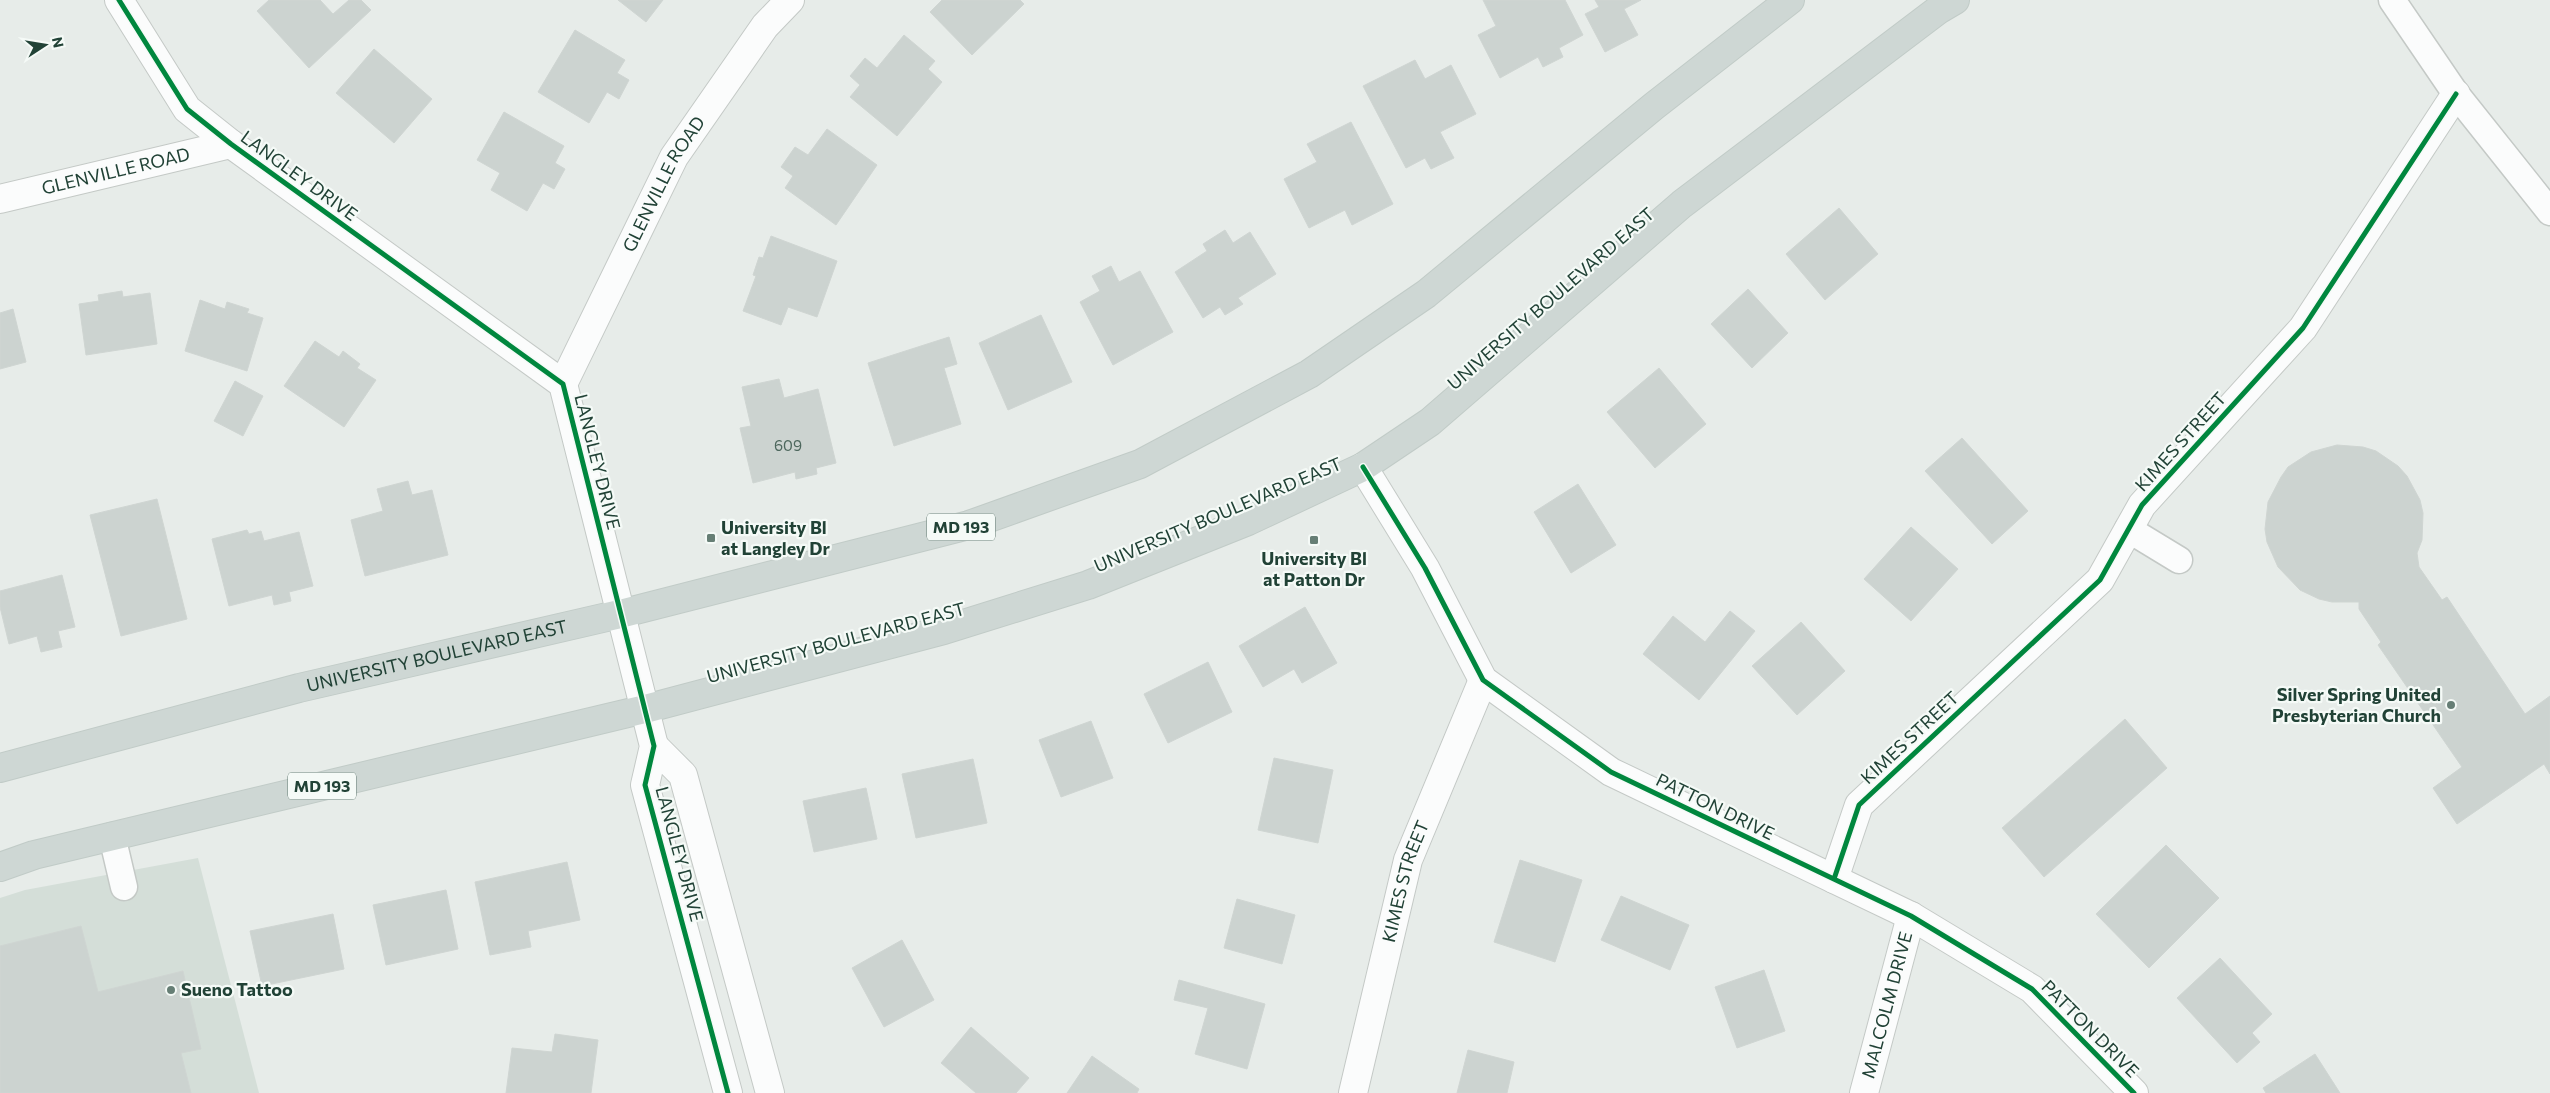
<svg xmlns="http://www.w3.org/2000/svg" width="2550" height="1093" viewBox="0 0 2550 1093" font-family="Commissioner,sans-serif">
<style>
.built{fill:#d4ded8}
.building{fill:#ccd3d0;stroke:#cfd5d2}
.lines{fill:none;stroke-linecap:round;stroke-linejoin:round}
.service-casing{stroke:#c4c9c6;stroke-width:29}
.minor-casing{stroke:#c4c9c6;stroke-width:30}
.primary-casing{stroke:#c1cbc7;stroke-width:30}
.service{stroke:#fbfcfc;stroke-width:26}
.minor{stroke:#fbfcfc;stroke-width:28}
.primary{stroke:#ced7d4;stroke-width:28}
.cycleway-casing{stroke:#f5faf7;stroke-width:8}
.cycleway{stroke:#00873e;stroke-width:5}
.poi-dot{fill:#667e75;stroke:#f5faf7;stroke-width:2}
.labels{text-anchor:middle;stroke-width:4.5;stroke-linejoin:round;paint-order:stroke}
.number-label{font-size:15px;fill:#4d675d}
.shield{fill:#f5faf7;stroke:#617970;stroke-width:1}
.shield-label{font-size:16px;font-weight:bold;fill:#214236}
.street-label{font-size:18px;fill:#214236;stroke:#f5faf7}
.poi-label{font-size:18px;font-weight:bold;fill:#214236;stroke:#f5faf7;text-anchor:start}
</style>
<rect width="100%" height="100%" fill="#e7ece9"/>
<!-- built -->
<path class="built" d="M198,858l61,235h-259v-195l25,-8z"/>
<!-- building -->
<path class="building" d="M269,0h51l13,14 16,-14h12l10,10 -62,58 -52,-57z
M618,0h45l-17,22z
M942,0h78l4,4 -52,51 -42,-43z
M1483,0h82l18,35 -24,13 4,9 -20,10 -5,-10 -38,21 -22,-43 18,-9z
M1595,0h46l-17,9 14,26 -33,17 -20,-38 14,-7z
M575,30l50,30 -8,13 12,7 -10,19 -12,-7 -18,31 -51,-31z
M904,35l31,26 -7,8 14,13 -45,54 -47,-39 10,-12 -10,-9 15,-18 12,10z
M374,49l58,50 -38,44 -58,-50z
M1415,60l10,19 26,-14 25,49 -36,18 14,26 -23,11 -6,-11 -19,10 -43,-82z
M504,112l60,34 -9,17 10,6 -11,20 -11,-6 -16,28 -36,-21 9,-17 -23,-13z
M1351,122l42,82 -41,21 -7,-15 -36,18 -25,-49 33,-17 -10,-18z
M827,129l50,36 -41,60 -51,-37 8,-12 -12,-9 14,-20 13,8z
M1839,208l39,46 -53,46 -39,-46z
M1225,230l8,13 17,-11 26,42 -38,24 5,6 -18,11 -5,-8 -17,11 -28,-46 32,-21 -4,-7z
M771,236l66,25 -20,56 -29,-10 -7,18 -38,-14 13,-35 -3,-1 6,-18 4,1z
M1111,266l8,16 21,-11 33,61 -60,33 -33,-63 20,-11 -8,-15z
M1748,289l40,44 -36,35 -41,-44z
M122,291l1,6 27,-4 7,51 -71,11 -7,-51 20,-3 -1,-6z
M200,300l25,9 2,-7 22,7 -2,4 16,5 -16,53 -62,-20z
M13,309l13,53 -26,7v-56z
M1041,315l31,67 -64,28 -29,-67z
M949,337l8,27 -13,4 17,56 -67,22 -26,-83z
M315,341l24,16 4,-6 17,13 -3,4 19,12 -32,47 -60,-41z
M1659,368l47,56 -51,44 -48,-56z
M779,379l5,19 34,-9 18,74 -20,5 1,6 -21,5 -1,-7 -42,11 -13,-55 11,-2 -9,-39z
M235,381l28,15 -20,40 -29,-15z
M1962,438l66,73 -36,33 -67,-73z
M2337,445l26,2 13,4 22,15 9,10 13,24 3,13 -1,27 -5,13 2,14 23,33 5,-3 78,117 25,-18v78l-6,-10 -87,60 -24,-36 29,-21 -84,-122 3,-3 -22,-33v-7h-27l-13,-3 -19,-9 -22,-23 -11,-25 -2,-13 3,-27 13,-25 7,-10 23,-15z
M408,481l4,14 20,-5 16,65 -83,21 -14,-56 32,-9 -6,-22z
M1578,484l38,61 -45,28 -37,-61z
M157,499l30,120 -66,17 -31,-121z
M1911,527l47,42 -47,52 -47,-42z
M247,530l2,4 12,-3 3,10 35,-9 14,54 -24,6 2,9 -17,4 -2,-10 -43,11 -17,-67z
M62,575l13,52 -17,4 4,16 -21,5 -4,-16 -28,8 -9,-37v-16z
M1305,607l32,56 -35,20 -8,-14 -31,18 -24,-41z
M1730,611l25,20 -56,69 -56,-46 30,-38 32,26z
M1801,622l44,49 -48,44 -45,-49z
M1208,662l24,50 -64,31 -24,-49z
M2125,719l42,49 -123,109 -42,-49z
M1091,721l22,57 -52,19 -22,-57z
M1274,758l59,12 -15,73 -60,-13z
M973,759l14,64 -71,15 -14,-64z
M866,788l11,51 -63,13 -11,-51z
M2166,845l53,53 -70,70 -53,-54z
M1520,860l62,20 -27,82 -61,-20z
M567,862l13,58 -52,11 3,16 -41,8 -15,-73z
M446,890l12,59 -72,16 -13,-60z
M1621,896l68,29 -19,45 -69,-30z
M1237,899l58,16 -13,49 -58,-16z
M333,914l11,55 -82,17 -12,-55z
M81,926l17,66 85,-21 18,78 -20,4 10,40h-191v-147z
M902,940l32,60 -50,27 -32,-59z
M2220,958l52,56 -20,19 8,9 -23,21 -60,-65z
M1764,970l21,61 -48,17 -22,-61z
M1179,980l86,24 -18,65 -52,-15 13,-46 -34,-8z
M971,1027l58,51 -13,15h-40l-35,-30z
M555,1034l43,6 -7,53h-85l6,-45 40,4z
M1468,1050l46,12 -7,31h-50z
M2315,1054l25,39h-74l-3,-5z
M1092,1056l47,33 -2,4h-70z"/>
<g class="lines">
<defs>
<path id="service" d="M2392,0l64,94 94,118
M2128,529l51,31
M112,836l12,51"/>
<g id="minor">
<path d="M119,0l68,109 44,35 332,240 91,362 -9,39 83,308"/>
<path id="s1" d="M0,199l231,-55"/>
<path id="s2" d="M563,384l111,-227 91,-131 25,-26"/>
<path d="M1363,467l62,101 58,112 128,92 300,144 121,73 102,104"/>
<path d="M654,746l29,29 87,318"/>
<path d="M1834,879l25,-74 241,-225 42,-75 161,-177 153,-234"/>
<path id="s3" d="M1353,1093l55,-233 75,-180"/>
<path id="s4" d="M1864,1093l47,-177"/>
</g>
<g id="primary">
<path id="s5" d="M0,768l299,-80 321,-74 349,-89 171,-61 169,-90 117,-80 228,-188 136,-106"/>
<path d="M0,867l34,-12 611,-146 299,-79 144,-45 160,-64 115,-54 67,-45 252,-218 256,-194 17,-10"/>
</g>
</defs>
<!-- service casing -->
<use href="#service" class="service-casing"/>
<!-- minor casing -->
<use href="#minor" class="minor-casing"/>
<!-- primary casing -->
<use href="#primary" class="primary-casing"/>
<!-- service -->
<use href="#service" class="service"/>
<!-- minor -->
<use href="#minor" class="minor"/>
<!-- primary -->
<use href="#primary" class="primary"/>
<defs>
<path id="cycleway" d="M119,0l68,109 44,35 332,240 91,362 -9,39 83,308
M1363,467l62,101 58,112 128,92 300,144 121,73 102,104
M1834,879l25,-74 241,-225 42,-75 161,-177 153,-234"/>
</defs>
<!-- cycleway casing -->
<use href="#cycleway" class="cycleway-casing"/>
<!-- cycleway -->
<use href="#cycleway" class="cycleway"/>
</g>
<!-- markers -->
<g class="poi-dot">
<rect x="706" y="533" width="10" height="10" rx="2.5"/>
<rect x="1309" y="535" width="10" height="10" rx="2.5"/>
<circle cx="2451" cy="705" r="5"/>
<circle cx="171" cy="990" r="5"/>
</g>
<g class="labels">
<!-- number labels -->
<g class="number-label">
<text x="788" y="451">609</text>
</g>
<!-- shield labels -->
<g class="shield">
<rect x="927" y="513.5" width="68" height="27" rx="4"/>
<rect x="288" y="772.5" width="68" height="27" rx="4"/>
</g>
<g class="shield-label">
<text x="961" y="533">MD 193</text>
<text x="322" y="792">MD 193</text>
</g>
<!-- street labels -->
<g class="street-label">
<text dy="6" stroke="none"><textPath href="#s1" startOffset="119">GLENVILLE ROAD</textPath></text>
<text transform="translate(299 176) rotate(36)" y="6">LANGLEY DRIVE</text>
<text dy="6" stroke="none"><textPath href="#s2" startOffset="224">GLENVILLE ROAD</textPath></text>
<text transform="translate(1551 299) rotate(-41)" y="6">UNIVERSITY BOULEVARD EAST</text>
<text transform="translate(2181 442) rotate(-48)" y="6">KIMES STREET</text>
<text transform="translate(597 462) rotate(76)" y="6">LANGLEY DRIVE</text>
<text transform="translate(1218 515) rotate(-23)" y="6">UNIVERSITY BOULEVARD EAST</text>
<text transform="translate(836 643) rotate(-15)" y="6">UNIVERSITY BOULEVARD EAST</text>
<text dy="6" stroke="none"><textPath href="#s5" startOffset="451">UNIVERSITY BOULEVARD EAST</textPath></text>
<text transform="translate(1910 738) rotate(-43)" y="6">KIMES STREET</text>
<text transform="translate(1715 807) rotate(26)" y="6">PATTON DRIVE</text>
<text transform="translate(679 854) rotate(75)" y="6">LANGLEY DRIVE</text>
<text dy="6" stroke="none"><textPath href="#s3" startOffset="218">KIMES STREET</textPath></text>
<text dy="6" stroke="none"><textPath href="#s4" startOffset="91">MALCOLM DRIVE</textPath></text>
<text transform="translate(2090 1029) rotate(45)" y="6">PATTON DRIVE</text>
</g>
<!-- poi labels -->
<g class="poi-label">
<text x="721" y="534">University Bl<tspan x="721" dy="21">at Langley Dr</tspan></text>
<text x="1314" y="565" text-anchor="middle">University Bl<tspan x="1314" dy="21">at Patton Dr</tspan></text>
<text x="2441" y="701" text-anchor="end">Silver Spring United<tspan x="2441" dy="21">Presbyterian Church</tspan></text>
<text x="181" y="996">Sueno Tattoo</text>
</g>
</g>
<!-- north arrow -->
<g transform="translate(45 45) rotate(78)" stroke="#f5faf7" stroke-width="4" paint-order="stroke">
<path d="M0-4L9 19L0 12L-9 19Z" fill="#214236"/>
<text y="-8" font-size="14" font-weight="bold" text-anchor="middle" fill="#214236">N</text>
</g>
</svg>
